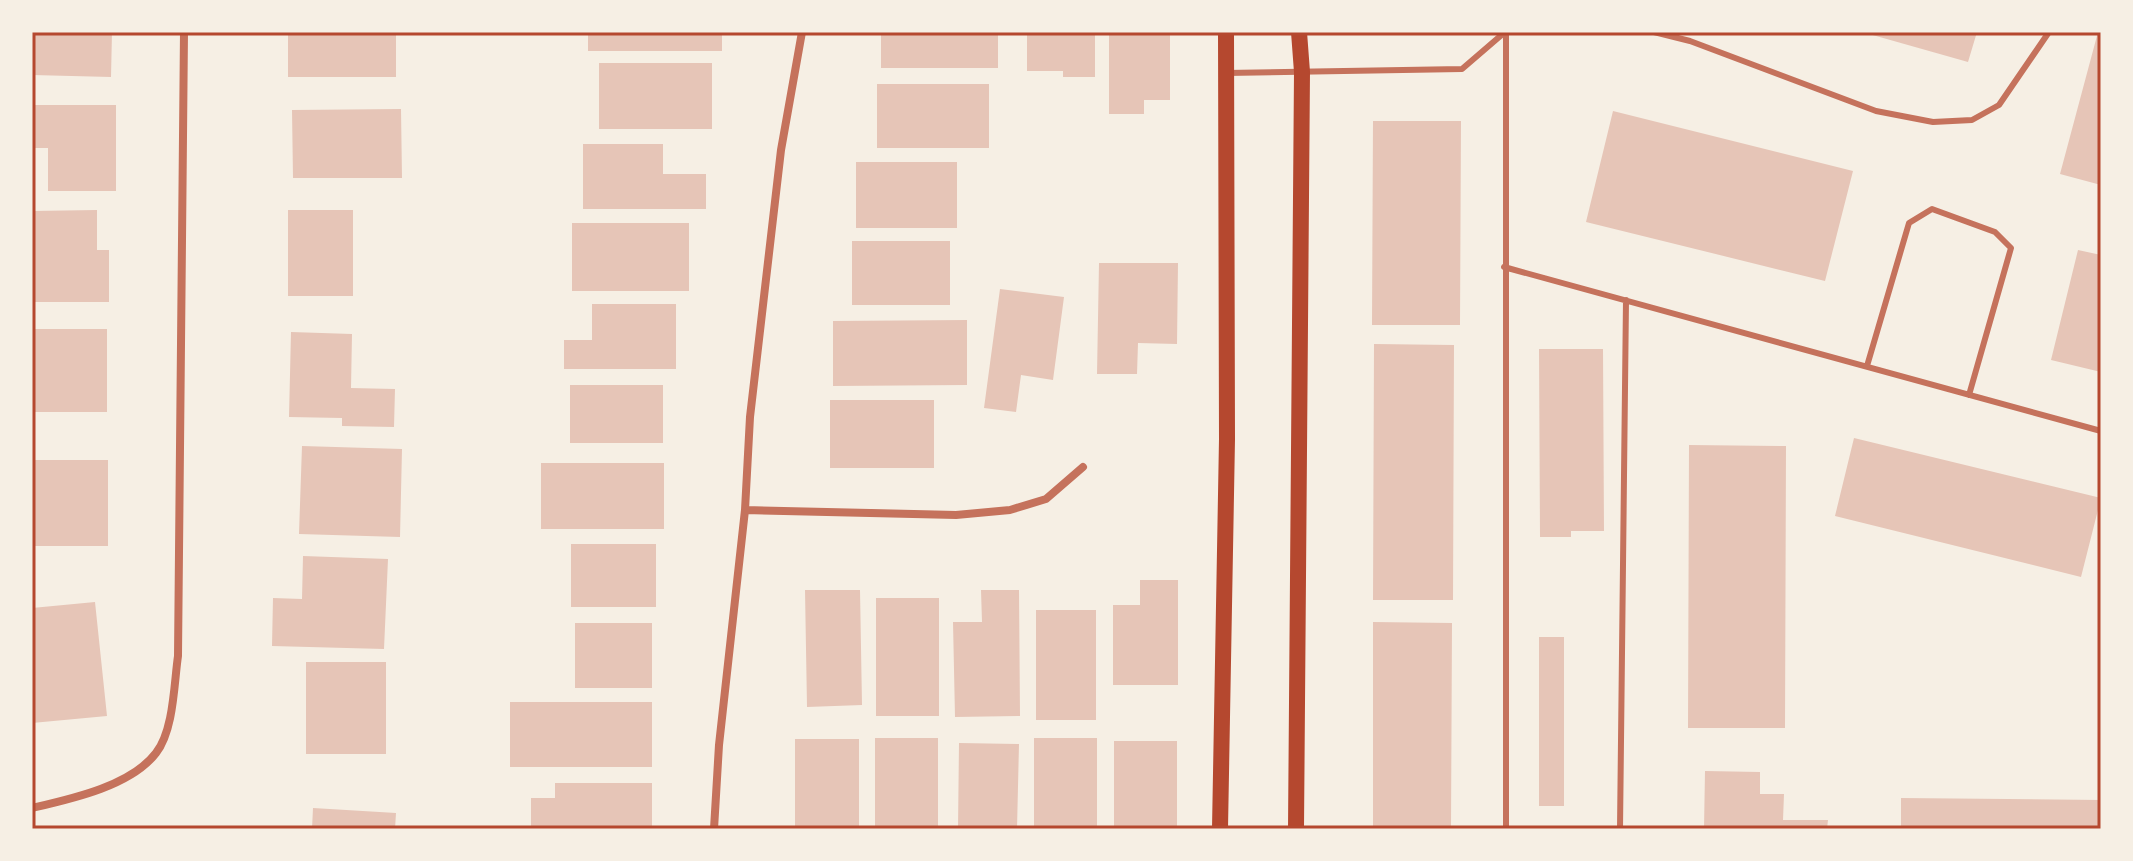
<svg xmlns="http://www.w3.org/2000/svg" width="2133" height="861" viewBox="0 0 2133 861" font-family="Helvetica,sans-serif">
<style>
.building{fill:#e6c5b7}
.lines{fill:none;stroke-linecap:round;stroke-linejoin:round}
.service{stroke:#c5725c;stroke-width:6}
.minor{stroke:#c5725c;stroke-width:8}
.secondary{stroke:#b5482f;stroke-width:16}
.neatline{fill:none;stroke:#b5482f;stroke-width:3}
</style>
<rect width="100%" height="100%" fill="#f6efe4"/>
<!-- building -->
<path class="building" d="M32,32h80l-1,45 -79,-2z
M288,32h108v45h-108z
M588,32h134v19h-134z
M881,32h117v36h-117z
M1027,32h68v45h-32v-6h-36z
M1109,32h61v68h-26v14h-35z
M1862,32h115l-9,30z
M2098,32h3v153l-41,-11z
M599,63h113v66h-113z
M877,84h112v64h-112z
M32,105h84v86h-68v-43h-16z
M401,109l1,69h-109l-1,-68z
M1613,111l240,60 -28,110 -239,-59z
M1373,121h88l-1,204h-88z
M583,144h80v30h43v35h-123z
M856,162h101v66h-101z
M97,210v40h12v52h-77v-91z
M288,210h65v86h-65z
M572,223h117v68h-117z
M852,241h98v64h-98z
M2078,250l23,5v117l-50,-12z
M1099,263h79l-1,81 -39,-1 -1,31h-40z
M1000,289l64,8 -11,83 -32,-5 -5,37 -32,-4z
M592,304h84v65h-112v-29h28z
M967,320v65l-134,1v-65z
M32,329h75v83h-75z
M291,332l61,2 -1,54 44,1 -1,38 -52,-1v-8l-53,-1z
M1374,344l80,1 -1,255h-80z
M1539,349h64l1,182h-33v6h-31z
M570,385h93v58h-93z
M830,400h104v68h-104z
M1854,438l247,60 -20,79 -246,-61z
M1689,445l97,1 -1,282h-97z
M302,446l100,3 -2,88 -101,-3z
M32,460h76v86h-76z
M541,463h123v66h-123z
M571,544h85v63h-85z
M303,556l85,3 -4,90 -112,-3 1,-48 29,1z
M1140,580h38v105h-65v-80h27z
M805,590h55l2,115 -55,2z
M981,590h38l1,126 -65,1 -2,-95h29z
M876,598h63v118h-63z
M95,602l12,114 -75,7v-115z
M1036,610h60v110h-60z
M1373,622l79,1 -1,206h-78z
M575,623h77v65h-77z
M1539,637h25v169h-25z
M306,662h80v92h-80z
M510,702h142v65h-142z
M875,738h63v91h-63z
M1034,738h63v91h-63z
M795,739h64v90h-64z
M1114,741h63v88l-63,-3z
M959,743l60,1 -2,85h-59z
M1705,771l55,1v22h24l-1,26h45l-1,9h-123z
M555,783h97v46h-121v-31h24z
M1901,798l200,2v29h-200z
M313,808l83,5 -1,16h-83z"/>
<g class="lines">
<!-- service -->
<path class="service" d="M1506,32v797
M1654,32l36,9 186,70 57,11 39,-2 27,-15 50,-73
M1226,73l236,-4 43,-37
M1504,267l597,164
M1867,366l42,-143 23,-14 63,23 16,16 -42,147
M1620,829l6,-529"/>
<!-- minor -->
<path class="minor" d="M745,510l211,5 54,-5 36,-11 37,-32
M32,808c39,-9 99,-22 124,-55 18,-23 18,-70 22,-97l6,-624
M714,829l5,-84 26,-235 5,-93 31,-267 21,-118"/>
<!-- secondary -->
<path class="secondary" d="M1220,829l7,-390 -1,-407
M1296,829l6,-757 -3,-40"/>
</g>
<!-- border -->
<rect width="2133" height="861" fill="none" stroke="#f6efe4" stroke-width="68"/>
<rect x="34" y="34" width="2065" height="793" class="neatline"/>
</svg>
